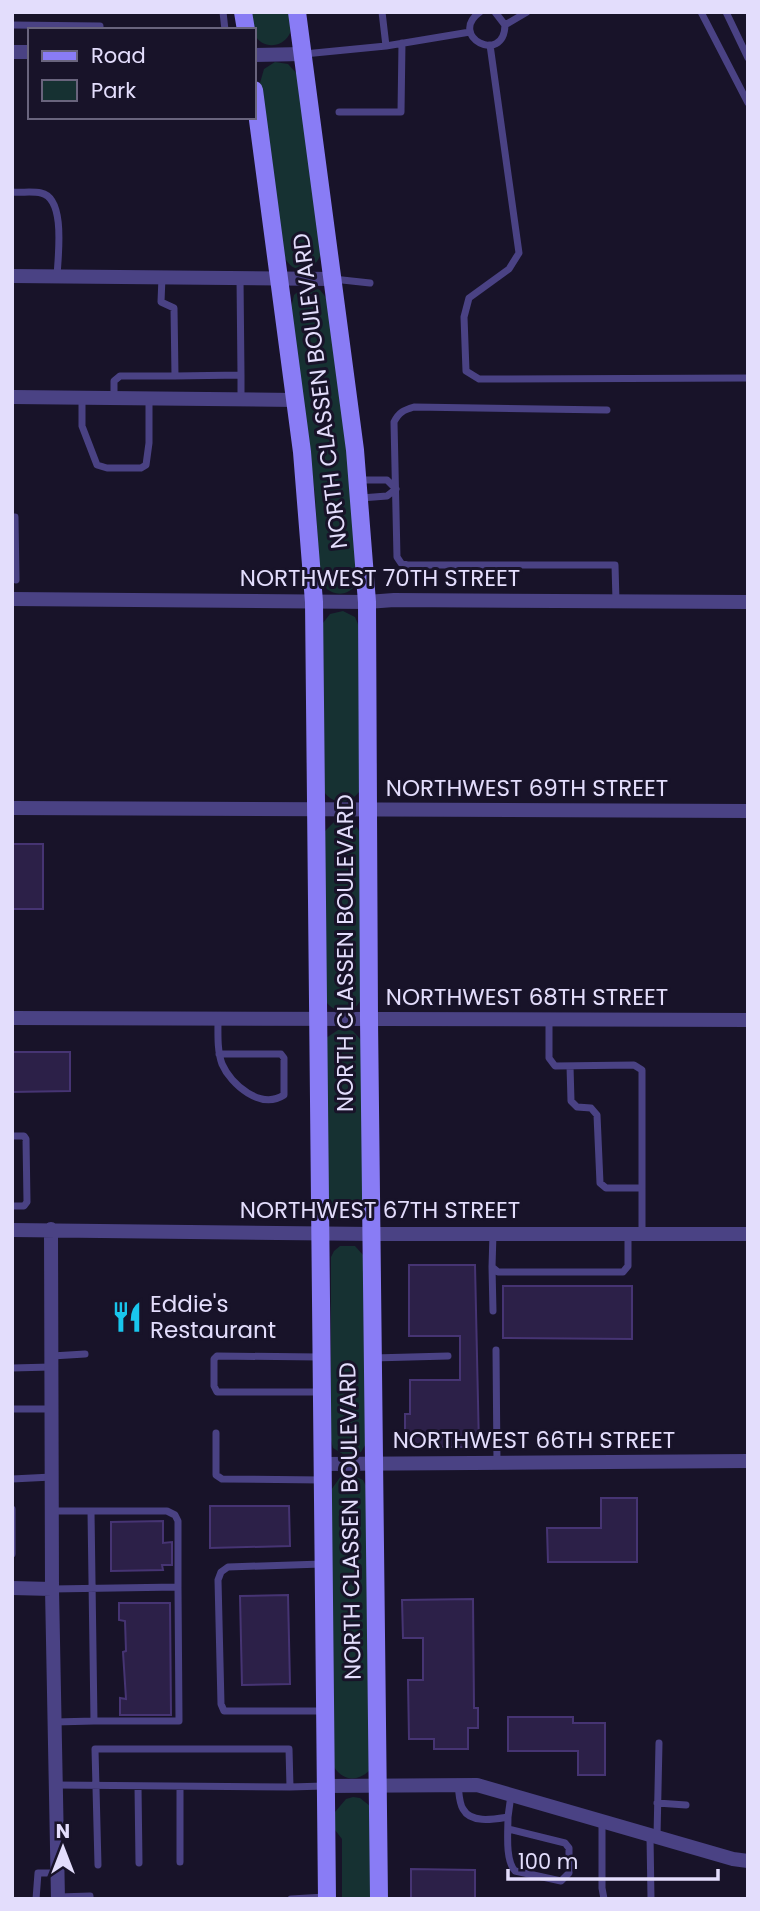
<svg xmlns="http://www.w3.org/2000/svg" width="760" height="1911" viewBox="0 0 760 1911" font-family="Poppins,sans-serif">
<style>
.green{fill:#163132}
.building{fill:#2c2048;stroke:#463473;stroke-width:2}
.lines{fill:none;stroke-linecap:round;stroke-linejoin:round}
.lane{stroke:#4a4284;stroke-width:7}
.street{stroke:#4a4284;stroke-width:14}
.secondary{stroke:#897cf5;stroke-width:18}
.labels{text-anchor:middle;stroke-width:6;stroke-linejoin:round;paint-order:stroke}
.street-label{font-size:23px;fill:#e3ddfc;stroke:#181329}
.poi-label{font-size:23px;fill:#e3ddfc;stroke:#181329;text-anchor:start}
</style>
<rect width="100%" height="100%" fill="#181329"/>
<!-- green -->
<path class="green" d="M251,12h39c0,8 3,17 -1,23 -7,13 -27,14 -34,0 -3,-6 -3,-15 -4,-23z
M275,62l13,2 10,11 24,174c-4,23 -28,29 -38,7l-24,-173 4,-14z
M310,286l10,4 8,10 23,176 7,105c-9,19 -34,16 -38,-5l-5,-81 -24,-187 3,-13 9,-8z
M343,611l12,6 5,12 -1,163c-10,13 -25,13 -35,0l-1,-169 7,-9z
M336,820c13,-1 21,3 25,16l1,161c-7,18 -24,19 -36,5l-2,-170z
M346,1029l7,2 8,9 3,166c-6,20 -27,19 -37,3l-1,-171 12,-8z
M340,1246h15l8,9 4,187 -6,10 -15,4 -13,-8 -2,-8v-183l3,-6z
M348,1473l15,7 4,8 2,283c-12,11 -26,10 -35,-4l-3,-277 10,-14z
M353,1797l7,1 10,8 3,93h-31v-60l-7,-9v-18l11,-13z"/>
<!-- building -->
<path class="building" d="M12,844h31v65h-31z
M12,1052h58v39l-58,1z
M409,1265h66l4,182h-74v-33h5v-34h50v-44h-51z
M503,1286h129v53l-129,-1z
M601,1498h36v64h-89l-1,-34h54z
M210,1506h79l1,40 -80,2z
M163,1521v22l9,-1v23h-10l1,5 -52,1v-49z
M288,1595l2,89 -48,1 -2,-89z
M473,1599l1,109h4v20h-10v21h-34v-10h-25l-1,-59h15v-42h-20l-1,-38z
M119,1603h51l1,112h-51v-17l6,1 -3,-47 3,-1 -1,-30 -6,-1z
M508,1717h65v6h32v52h-27v-24h-70z
M411,1869l64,1v29h-64z"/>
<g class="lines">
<!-- lane -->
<path class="lane" d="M223,12l2,18
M382,12l4,34
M480,12c-33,24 24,54 25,13l-10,-13
M701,12l47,91
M726,12l22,46
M12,25l88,1v4
M505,25l22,-13
M490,45l29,208 -10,16 -40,29 -5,19 2,54 13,8 269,-1
M304,54l82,-8 84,-14
M339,112h62l1,-69
M12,192c9,1 20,-1 29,1 25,5 17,63 16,83
M162,277l-1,25 13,6 1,68 66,-1v24
M240,278l1,97
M333,279l37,4
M82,398v28l15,39 10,3h34l5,-3 3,-22v-45
M114,398v-17l6,-5h55
M607,410l-193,-3c-10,3 -15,5 -20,15l3,135 4,6 7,2h207l1,36
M358,480h29l9,9 -9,7 -26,2
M12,517h3l1,63
M218,1019c0,15 -1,31 4,45 9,21 39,46 62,31v-37l-3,-4h-62
M549,1020v38l6,8 79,-1 8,5v164
M570,1066l1,35 6,6 14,1 6,7 3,68 6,5h36
M12,1136h12l2,3 1,63 -3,4h-12
M493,1234l-1,33 6,5h125l5,-6v-32
M492,1267l1,44
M496,1350l1,113
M52,1356l33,-2
M319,1357l-102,-1 -3,3v27l3,6h104
M373,1358l75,-2
M12,1368l39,-1
M12,1409h39
M216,1433v42l6,4 100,1
M12,1479l40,-2
M12,1509v45
M52,1511h39l3,210 -39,1
M91,1511h76l8,4 3,6v66
M322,1564l-94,3 -7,5 -3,8 3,124 3,7h99
M52,1589l126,-2 1,134h-85
M56,1785c78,1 156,2 234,2l-1,-38h-194l3,116
M458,1785c1,7 1,18 5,24 8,15 32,10 45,8 0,15 -3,43 7,54l46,10 8,-8v-25l-4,-5 -57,-14
M138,1786l1,77
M180,1787v75
M290,1787l34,-1
M657,1803l29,2
M508,1817l3,-22
M602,1821v67l2,11
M650,1836l1,63
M657,1836l2,-93
M59,1897l31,-1v3
M36,1899l2,-26h20
M291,1899l34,-2"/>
<!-- street -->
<path class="street" d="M12,52h18
M254,55l49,-1
M12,276l321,3
M12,397l284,3
M12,599l355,3 27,-2 354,2
M12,808l736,3
M12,1018l736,2
M51,1229l1,360 6,310
M12,1230l360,4h376
M321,1464l427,-3
M12,1588l40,1
M325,1786l152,-1 256,74 15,2"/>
<!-- secondary -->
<path class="secondary" d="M243,12l3,18
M297,12l58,438 12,152 2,417 10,880
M254,90l48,362 12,150 13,1297"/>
</g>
<!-- icons -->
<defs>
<symbol id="restaurant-bare" viewBox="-9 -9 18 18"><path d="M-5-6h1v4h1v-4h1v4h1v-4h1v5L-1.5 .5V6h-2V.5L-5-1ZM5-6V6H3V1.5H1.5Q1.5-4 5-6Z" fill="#19c6ed" stroke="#181329" stroke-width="2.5" paint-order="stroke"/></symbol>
</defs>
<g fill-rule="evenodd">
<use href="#restaurant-bare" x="105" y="1295" width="44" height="44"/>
</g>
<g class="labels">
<!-- street labels -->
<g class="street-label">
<text transform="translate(320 391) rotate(-97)" y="8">NORTH CLASSEN BOULEVARD</text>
<text x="380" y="586">NORTHWEST 70TH STREET</text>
<text x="527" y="796">NORTHWEST 69TH STREET</text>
<text transform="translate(345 953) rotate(-90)" y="8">NORTH CLASSEN BOULEVARD</text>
<text x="527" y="1005">NORTHWEST 68TH STREET</text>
<text x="380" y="1218">NORTHWEST 67TH STREET</text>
<text x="534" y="1448">NORTHWEST 66TH STREET</text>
<text transform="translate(350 1521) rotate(-91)" y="8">NORTH CLASSEN BOULEVARD</text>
</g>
<!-- poi labels -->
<g class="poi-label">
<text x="150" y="1312">Eddie's<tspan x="150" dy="26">Restaurant</tspan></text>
</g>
</g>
<!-- border -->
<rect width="760" height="1911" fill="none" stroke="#e3ddfc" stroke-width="28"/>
<!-- legend -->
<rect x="28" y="28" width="228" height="91" fill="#181329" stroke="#69647d" stroke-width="2"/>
<rect x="42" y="51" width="35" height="10" fill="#897cf5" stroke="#69647d" stroke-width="2"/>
<text x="91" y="63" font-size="21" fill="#e3ddfc">Road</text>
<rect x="42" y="80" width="35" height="21" fill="#163132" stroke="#69647d" stroke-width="2"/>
<text x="91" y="98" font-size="21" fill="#e3ddfc">Park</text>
<!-- north arrow -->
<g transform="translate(63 1848)" stroke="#181329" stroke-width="5" paint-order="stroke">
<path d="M0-5L12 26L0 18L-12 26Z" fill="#e3ddfc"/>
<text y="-10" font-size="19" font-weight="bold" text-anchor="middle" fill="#e3ddfc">N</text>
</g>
<!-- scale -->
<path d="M508 1869v10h210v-10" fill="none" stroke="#e3ddfc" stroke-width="3.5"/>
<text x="518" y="1869" font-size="21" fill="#e3ddfc" stroke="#181329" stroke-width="5" paint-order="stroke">100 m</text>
</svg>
